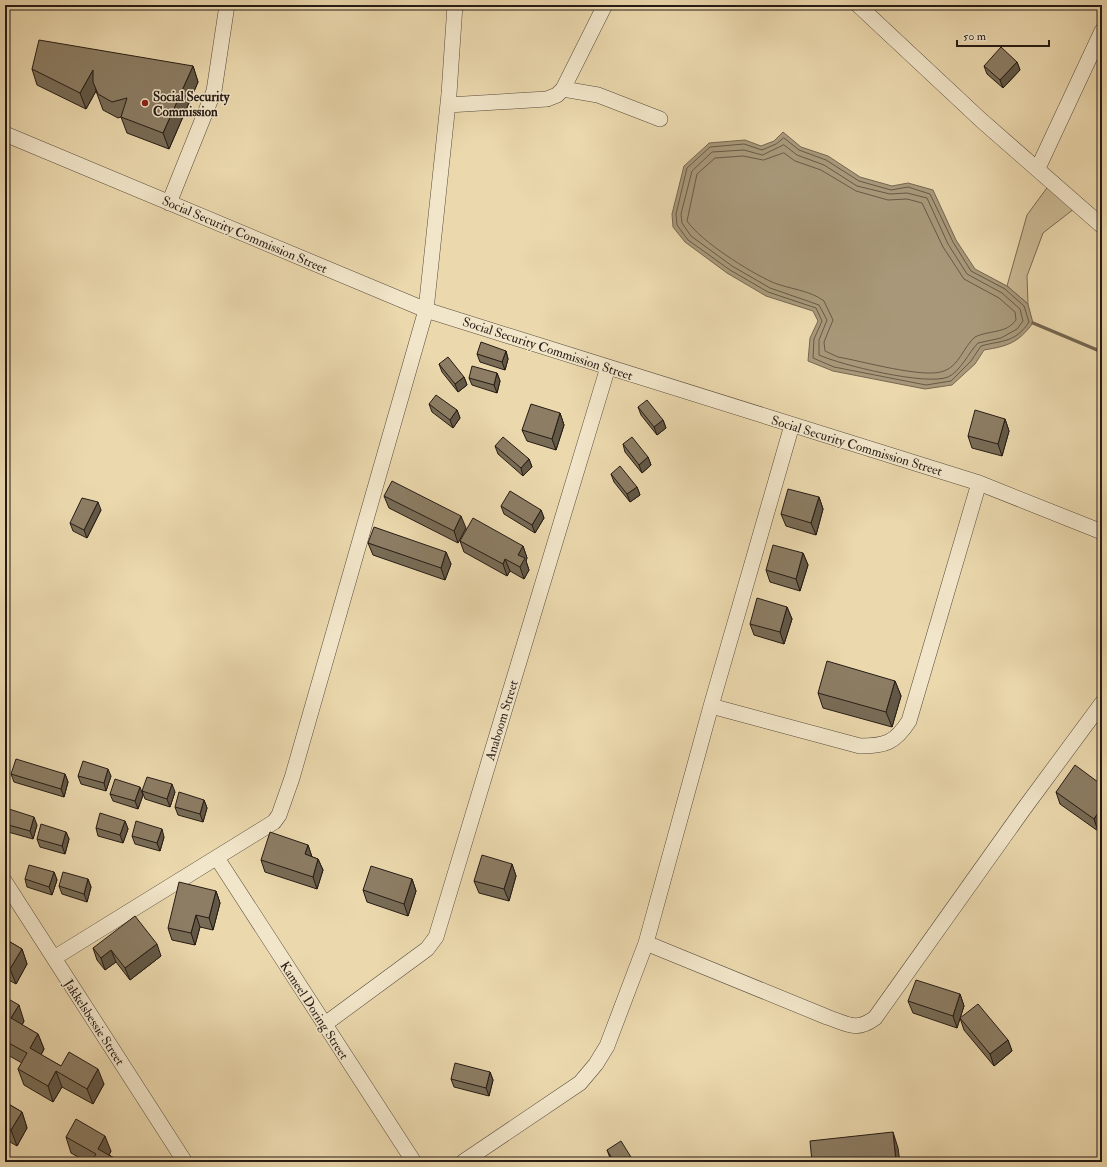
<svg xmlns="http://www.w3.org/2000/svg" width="1107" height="1167" viewBox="0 0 1107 1167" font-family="'IM FELL Double Pica',serif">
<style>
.green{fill:#cab893;stroke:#786a54}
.water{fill:#a89879;stroke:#746651}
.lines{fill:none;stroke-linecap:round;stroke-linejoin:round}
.shore{stroke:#675a47;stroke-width:1}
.stream{stroke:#746651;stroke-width:3.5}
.minor-casing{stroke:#574a3b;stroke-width:16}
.minor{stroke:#f2e6ca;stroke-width:15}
.wall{fill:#786c56;stroke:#261b15}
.shaded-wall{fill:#625846;stroke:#261b15}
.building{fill:#8c7d64;stroke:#261b15}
.poi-dot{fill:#8f2418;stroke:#f2e6ca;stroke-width:1.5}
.labels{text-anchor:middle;stroke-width:3;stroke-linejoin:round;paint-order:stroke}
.poi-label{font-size:13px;font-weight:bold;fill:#261b15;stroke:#f2e6ca;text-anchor:start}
.street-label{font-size:13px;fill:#261b15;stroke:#f2e6ca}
</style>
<rect width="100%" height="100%" fill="#ebd8ad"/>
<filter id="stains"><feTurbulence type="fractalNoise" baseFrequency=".005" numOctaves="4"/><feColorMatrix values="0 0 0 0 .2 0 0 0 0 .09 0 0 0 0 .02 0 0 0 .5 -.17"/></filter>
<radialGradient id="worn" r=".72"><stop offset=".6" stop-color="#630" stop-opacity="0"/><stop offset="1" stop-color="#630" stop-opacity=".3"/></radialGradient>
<!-- green -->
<path class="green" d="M1052,181l27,24 -36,28 -16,43 1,28 -21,-18 20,-71z"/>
<!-- water -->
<path class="water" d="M783,132l18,15 27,9 32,21 32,9 16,-3 25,7 23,50 19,29 32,17 21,18 5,19c-15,20 -25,23 -49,27l-9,14 -23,21 -27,4 -92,-18 -25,-10 2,-23 8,-17 -5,-10 -47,-15 -39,-23 -42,-31 -12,-15 -1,-13 12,-48 22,-20 3,-3 36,-3 16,6 13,-5z"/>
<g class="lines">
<!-- shore -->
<path class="shore" d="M784,138l15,12 27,10 33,21 32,9 17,-3 22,7 23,48 18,29 34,18 19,17 5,16c-14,21 -26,18 -48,24l-10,15 -20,20 -25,4 -92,-18 -21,-9 1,-19 8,-18 -6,-13 -48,-16 -38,-22 -42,-30 -11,-15 -1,-11 11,-46 23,-21 34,-3 18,6 14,-6z
M784,145l13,10 27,10 33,21 33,8 17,-1 20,5 21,46 19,30 35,19 18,16 3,12 -6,8 -16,9 -23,5c-9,9 -18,29 -30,34 -22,9 -107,-12 -129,-22v-15l8,-20 -8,-15 -49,-17 -38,-22 -41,-30 -9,-13 -1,-9 11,-43 20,-19 32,-2 18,5z
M784,153l11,8 26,9 35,21 32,9 19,-1 15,4 21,44 21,32 35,19 16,14 1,8c-10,14 -27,10 -41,17 -11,9 -16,29 -31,34 -20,8 -82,-10 -106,-14l-13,-6 -1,-9 9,-22 -9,-19c-14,-11 -36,-12 -52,-19 -24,-11 -70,-40 -85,-61l10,-47 18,-16 28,-2 20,4z"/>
<!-- stream -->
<path class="stream" d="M1033,323l69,29"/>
<defs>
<path id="minor" d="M858,5l123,115 121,106
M563,89l35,6 62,24
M448,105l99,-6 10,-4 6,-6 42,-84
M5,134l421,176 553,173 123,49
M1038,168l64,-137
M169,203l45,-112 13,-86
M711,706l149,40c25,0 35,-3 49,-25l70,-238
M217,858l197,304
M5,882l180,280
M646,943l181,74c21,7 29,15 48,1l148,-208 79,-107
M54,958l220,-136 5,-7 13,-37 134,-468 23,-216 6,-89
M325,1024l102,-75 9,-12 172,-570
M463,1162l117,-79 16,-19 11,-18 39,-103 65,-237 81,-281"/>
</defs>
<!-- minor casing -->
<use href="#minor" class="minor-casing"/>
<!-- minor -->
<use href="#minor" class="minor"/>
</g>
<!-- wall -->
<path class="wall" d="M1017,62l3,8 -17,18 -16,-14 -3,-8z
M193,66l5,16 -29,67 -42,-16 -6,-16 -3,1 -15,-8 -7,-19 -10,18 -49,-24 -5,-16z
M506,351l2,8 -3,11 -25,-8 -3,-8z
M439,364l25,13 3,8 -9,7 -16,-20z
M497,373l3,8 -3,12 -25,-8 -3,-7z
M429,404l28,6 3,8 -7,10 -21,-16z
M638,407l25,13 3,8 -9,7 -16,-20z
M560,413l4,12 -8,25 -29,-9 -5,-11z
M1005,419l4,12 -7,25 -30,-8 -4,-12z
M623,444l25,13 3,8 -9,8 -17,-21z
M495,446l34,13 3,8 -9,9 -25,-22z
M611,474l26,13 3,8 -10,7 -16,-20z
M384,496l82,32 -8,15 -69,-35z
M819,497l4,12 -7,26 -30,-9 -5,-12z
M501,506l40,4 3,8 -9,15 -31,-19z
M101,510l-14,28 -14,-7 -3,-8z
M460,541l63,5 4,12 -1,3 3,9 -5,9 -14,-8 -3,5 -43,-24z
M368,543l78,9 5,12 -6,16 -72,-25z
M803,553l5,12 -8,26 -30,-9 -4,-12z
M787,607l5,12 -8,25 -30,-9 -4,-11z
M895,681l6,15 -9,31 -69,-19 -5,-15z
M11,774h54l3,8 -4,15 -50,-15z
M78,776h33l-5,15 -25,-7z
M1102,785v40l-4,6 -38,-27 -4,-12z
M142,791l33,1 -5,15 -25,-8z
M110,794l33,1 -5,14 -25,-8z
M204,800l3,8 -4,14 -25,-7 -3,-8z
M125,821l3,8 -5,14 -25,-7 -2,-8z
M5,824l32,1 -4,14 -25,-7z
M66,832l3,7 -4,15 -25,-7 -3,-8z
M132,836l32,1 -4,14 -25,-7z
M308,845l4,12 6,2 5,11 -6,19 -52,-17 -4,-12z
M512,864l4,12 -7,25 -30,-8 -5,-12z
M54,872l3,8 -5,15 -25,-8 -2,-8z
M88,879l3,8 -4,15 -25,-8 -3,-8z
M412,879l4,12 -8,25 -41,-14 -4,-12z
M216,891l4,12 -7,27 -13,-3 -5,18 -23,-5 -4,-12z
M5,939l17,10 5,15 -11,20 -11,-6z
M93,948l68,8 -31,24 -14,-18 -11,8 -8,-10z
M960,994l4,12 -4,12 48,22 4,11 -18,15 -30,-36 -4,-12 -3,10 -44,-15 -5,-12z
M5,997l19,24 -2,4 16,9 6,15 -3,6 20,11 43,18 -11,20 -31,-17 -9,15 -29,-17 -6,-16 4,-6 -16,-9 -1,-4z
M490,1072l3,8 -4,16 -35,-9 -3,-8z
M5,1102l17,10 5,16 -10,18 -12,-7z
M66,1137l45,14 -2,4 12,7h-34l-16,-9z
M607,1150l27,12h-22l-2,-4z"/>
<!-- shaded-wall -->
<path class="shaded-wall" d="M1017,62l3,8 -17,18 -3,-8z
M193,66l5,16 -29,67 -6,-16z
M93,70l3,21 -10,18 -6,-16z
M506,351l2,8 -3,11 -3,-8z
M497,373l3,8 -3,12 -3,-8z
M464,377l3,8 -9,7 -3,-8z
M457,410l3,8 -7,10 -3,-8z
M560,413l4,12 -8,25 -4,-11z
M1005,419l4,12 -7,25 -4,-12z
M663,420l3,8 -9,7 -3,-8z
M648,457l3,8 -9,8 -3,-8z
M529,459l3,8 -9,9 -2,-8z
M637,487l3,8 -10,7 -3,-8z
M819,497l4,12 -7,26 -5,-12z
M98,502l3,8 -14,28 -3,-8z
M541,510l3,8 -9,15 -3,-8z
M461,516l5,12 -8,15 -4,-12z
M523,546l4,12 -1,3 3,9 -5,9 -4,-12 -2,-12z
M446,552l5,12 -6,16 -4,-12z
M803,553l5,12 -8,26 -4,-12z
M505,559l5,12 -3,5 -4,-12z
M787,607l5,12 -8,25 -4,-12z
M895,681l6,15 -9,31 -6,-15z
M108,769l3,7 -5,15 -2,-8z
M65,774l3,8 -4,15 -3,-8z
M172,784l3,8 -5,15 -3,-8z
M140,787l3,8 -5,14 -3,-8z
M204,800l3,8 -4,14 -3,-8z
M1102,807v18l-4,6 -4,-12z
M34,817l3,8 -4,14 -3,-8z
M125,821l3,8 -5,14 -3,-8z
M162,829l2,8 -4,14 -3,-8z
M66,832l3,7 -4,15 -3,-8z
M308,845l4,12 -7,-3z
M318,859l5,11 -6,19 -4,-12z
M512,864l4,12 -7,25 -5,-12z
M54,872l3,8 -5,15 -3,-8z
M88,879l3,8 -4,15 -3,-8z
M412,879l4,12 -8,25 -4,-12z
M216,891l4,12 -7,27 -4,-12z
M196,915l4,12 -5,18 -4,-12z
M157,944l4,12 -31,24 -5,-12z
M22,949l5,15 -11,20 -6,-15z
M111,950l5,12 -11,8 -4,-12z
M960,994l4,12 -7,22 -4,-12z
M19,1005l5,16 -7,13 -6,-16z
M38,1034l6,15 -8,15 -6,-16z
M1008,1040l4,11 -18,15 -4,-12z
M98,1069l6,15 -11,20 -6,-15z
M56,1071l6,16 -9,15 -5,-16z
M490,1072l3,8 -4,16 -3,-8z
M22,1112l5,16 -10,18 -6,-16z
M893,1132l5,16 2,14h-4z
M105,1136l6,15 -6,11 -7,-13z"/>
<!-- building -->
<path class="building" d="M39,40l154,26 -30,67 -42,-16 6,-19 -15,4 -14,-8 -5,-12v-12l-13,23 -48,-24z
M1001,47l16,15 -17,18 -16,-14z
M481,342l25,9 -4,11 -25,-8z
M448,357l16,20 -9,7 -16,-20z
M472,366l25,7 -3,12 -25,-7z
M436,395l21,15 -7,10 -21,-16z
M647,400l16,20 -9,7 -16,-20z
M531,404l29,9 -8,26 -30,-9z
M975,410l30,9 -7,25 -30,-8z
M503,437l26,22 -8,9 -26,-22z
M632,437l16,20 -9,8 -16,-21z
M620,466l17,21 -10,7 -16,-20z
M392,481l69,35 -7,15 -70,-35z
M788,489l31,8 -8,26 -30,-9z
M510,491l31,19 -9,15 -31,-19z
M82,498l16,4 -14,28 -14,-7z
M473,518l50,28 -5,9 7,3 -5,9 -15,-8 -2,5 -43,-23z
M374,527l72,25 -5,16 -73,-25z
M773,545l30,8 -7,26 -30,-9z
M757,598l30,9 -7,25 -30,-8z
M827,661l68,20 -9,31 -68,-19z
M16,759l49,15 -4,15 -50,-15z
M83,761l25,8 -4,14 -26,-7z
M1075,765l27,20v22l-8,12 -38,-27z
M147,777l25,7 -5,15 -25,-8z
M115,779l25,8 -5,14 -25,-7z
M179,792l25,8 -4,14 -25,-7z
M9,809l25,8 -4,14 -25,-7z
M100,813l25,8 -5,14 -24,-7z
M136,821l26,8 -5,14 -25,-7z
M41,824l25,8 -4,14 -25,-7z
M270,832l38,13 -3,9 13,5 -5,18 -52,-17z
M482,855l30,9 -8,25 -30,-8z
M29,865l25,7 -5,15 -24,-8z
M371,866l41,13 -8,25 -41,-14z
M63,872l25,7 -4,15 -25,-8z
M179,882l37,9 -7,27 -13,-3 -5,18 -23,-5z
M135,916l22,28 -32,24 -14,-18 -10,8 -8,-10z
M5,939l17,10 -12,20 -5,-3z
M916,980l44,14 -7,22 -45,-15z
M5,997l14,8 -8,13 27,16 -8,14 31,18 8,-14 29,17 -11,20 -31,-18 -8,15 -30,-17 9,-16 -22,-12v-10l4,-7 -4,-2z
M978,1004l30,36 -18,14 -30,-36z
M455,1063l35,9 -4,16 -35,-9z
M5,1102l17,10 -11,18 -6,-3z
M76,1119l29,17 -7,13 23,13h-30l5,-8 -30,-17z
M893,1132l3,30h-84l-2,-21z
M621,1141l13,21h-20l-7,-12z
M37,1157l8,5h-11z
M5,1158l6,4h-6z"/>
<!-- markers -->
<circle class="poi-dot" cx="145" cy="103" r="4"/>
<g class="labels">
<!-- poi labels -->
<g class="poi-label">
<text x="153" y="101">Social Security<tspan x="153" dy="15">Commission</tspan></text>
</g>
<!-- street labels -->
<g class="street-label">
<text transform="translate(245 234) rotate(23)" y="5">Social Security Commission Street</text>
<text transform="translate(548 348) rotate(18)" y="5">Social Security Commission Street</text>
<text transform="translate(857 445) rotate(17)" y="5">Social Security Commission Street</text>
<text transform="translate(501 720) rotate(-73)" y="5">Anaboom Street</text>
<text transform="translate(315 1010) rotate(57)" y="5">Kameel Doring Street</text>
<text transform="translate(95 1022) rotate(57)" y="5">Jakkelsbessie Street</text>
</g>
</g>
<!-- margin -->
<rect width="1107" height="1167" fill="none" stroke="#ebd8ad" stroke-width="20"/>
<rect x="6" y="6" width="1095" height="1155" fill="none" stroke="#261b15" stroke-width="2"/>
<rect x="10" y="10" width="1087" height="1147" fill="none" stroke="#261b15"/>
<!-- scale -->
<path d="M957 40v6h92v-6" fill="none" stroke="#261b15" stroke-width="2"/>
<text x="963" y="40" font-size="12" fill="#261b15" stroke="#f2e6ca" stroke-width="3" paint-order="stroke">50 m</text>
<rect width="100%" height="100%" filter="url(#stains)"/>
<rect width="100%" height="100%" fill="url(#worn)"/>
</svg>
